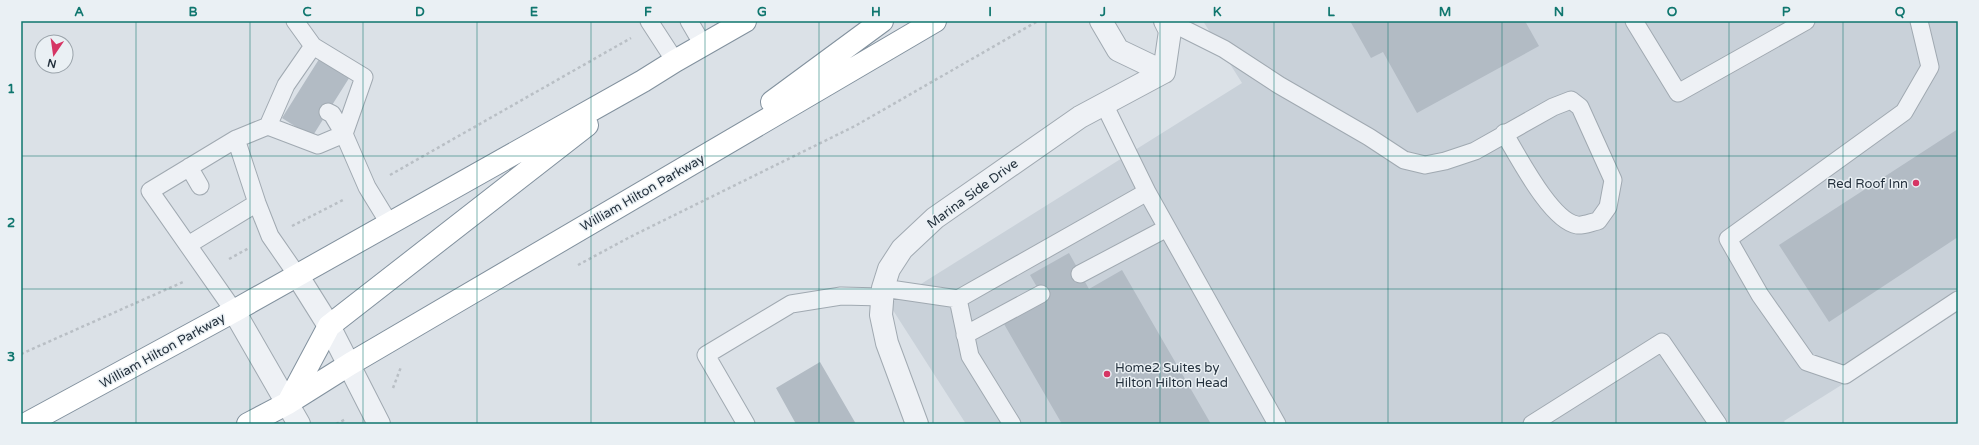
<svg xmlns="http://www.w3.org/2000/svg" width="1979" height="445" viewBox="0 0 1979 445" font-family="'Varela Round',sans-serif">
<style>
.built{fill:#c9d1d9}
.building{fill:#b2bbc4}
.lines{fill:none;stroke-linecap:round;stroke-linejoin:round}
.service-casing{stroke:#a0a9b1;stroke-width:19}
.minor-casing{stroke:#a0a9b1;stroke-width:24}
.trunk-casing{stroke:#82919e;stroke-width:24}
.path{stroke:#b9bfc5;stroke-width:2.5;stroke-dasharray:3 3;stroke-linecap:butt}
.service{stroke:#eef1f5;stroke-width:17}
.minor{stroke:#eef1f5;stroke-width:22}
.trunk{stroke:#fff;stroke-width:22}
.grid{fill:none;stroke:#0f766e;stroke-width:1;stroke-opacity:0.55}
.poi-dot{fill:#d63564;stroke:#eaf0f4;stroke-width:1.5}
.labels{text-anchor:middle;stroke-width:3;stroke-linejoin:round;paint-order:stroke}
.poi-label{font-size:13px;fill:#24313d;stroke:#eaf0f4;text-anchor:end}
.street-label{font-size:13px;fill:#24313d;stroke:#eaf0f4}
.neatline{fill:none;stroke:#0f766e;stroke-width:1.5}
.grid-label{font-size:13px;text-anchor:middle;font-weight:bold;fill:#0f766e}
</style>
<rect width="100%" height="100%" fill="#dbe1e7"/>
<!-- built -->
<path class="built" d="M1203,21h755v291l-174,109 2,3h-820l-77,-120 353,-221z"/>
<!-- building -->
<path class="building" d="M1350,21h175l14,25 -122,67 -34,-61 -12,6z
M321,56l30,19 -39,62 -30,-19z
M1958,129v108l-129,85 -50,-77z
M1069,253l20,36 33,-19 89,154h-149l-58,-100 37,-30 -11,-19z
M820,362l36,62h-60l-20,-36z"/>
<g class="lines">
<defs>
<path id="service" d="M295,21l18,25
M649,21l26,40
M689,21l14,24
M1168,21l56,28 55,36 90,52 35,23 21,5 20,-4 30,-10 78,-44 18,-7 9,7 33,73 -5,27 -10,14c-6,1 -15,5 -21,4 -26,-4 -59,-69 -73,-92
M1634,21l44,72 128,-72
M1919,21l11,46 -26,45 -176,127 32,56 47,67 38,13 113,-75
M1104,104l43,88
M268,126l50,19 26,-11 -12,-20 -4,-2
M236,139l32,-13 18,-41 27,-39 51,31 -20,57 23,53 22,36
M189,167l11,19
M188,245l69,-42
M1080,274l87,-46
M883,288l75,11 189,-107 130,232
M958,299l12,57 42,68
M234,311l-84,-120 86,-52 21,64 13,33 27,39
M965,335l76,-41
M746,424l-40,-69 85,-51 50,-8 42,1
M1532,424l130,-82 56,82"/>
<path id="minor" d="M1101,21l17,29 46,22
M1164,72l6,-41 -5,-10
M297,275l32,51 50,98
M234,311l65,113
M917,424l-30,-81 -6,-28 2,-27 6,-19 13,-20 33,-31 145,-101 84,-45"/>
<path id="trunk" d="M772,102l110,-81
M290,399l39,-73 258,-201
M26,424l208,-113 409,-230 32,-20 70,-40
M248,424l40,-21 62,-39 585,-343"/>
</defs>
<!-- service casing -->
<use href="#service" class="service-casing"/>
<!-- minor casing -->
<use href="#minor" class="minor-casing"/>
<!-- trunk casing -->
<use href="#trunk" class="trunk-casing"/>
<!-- path -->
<path class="path" d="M390,175l241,-137
M292,226l53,-27
M229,259l20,-11
M578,265l52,-28 225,-111 183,-105
M21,354l162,-72
M393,388l8,-21
M336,424l10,-5"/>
<!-- service -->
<use href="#service" class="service"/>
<!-- minor -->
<use href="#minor" class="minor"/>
<!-- trunk -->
<use href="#trunk" class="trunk"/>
</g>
<!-- grid -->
<path class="grid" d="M136,21v403M250,21v403M363,21v403M477,21v403M591,21v403M705,21v403M819,21v403M933,21v403M1046,21v403M1160,21v403M1274,21v403M1388,21v403M1502,21v403M1616,21v403M1729,21v403M1843,21v403M21,156h1937M21,289h1937"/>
<!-- markers -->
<g class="poi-dot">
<circle cx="1916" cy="183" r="4"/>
<circle cx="1107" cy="374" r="4"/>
</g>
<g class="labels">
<!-- poi labels -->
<g class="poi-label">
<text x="1908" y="188">Red Roof Inn</text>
<text x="1115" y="372" text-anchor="start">Home2 Suites by<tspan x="1115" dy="15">Hilton Hilton Head</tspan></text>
</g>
<!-- street labels -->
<g class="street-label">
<text transform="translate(642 192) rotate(-30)" y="5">William Hilton Parkway</text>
<text transform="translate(972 193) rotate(-36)" y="5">Marina Side Drive</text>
<text transform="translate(162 350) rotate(-29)" y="5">William Hilton Parkway</text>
</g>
</g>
<!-- border -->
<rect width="1979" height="445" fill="none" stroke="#eaf0f4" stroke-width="44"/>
<!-- north arrow -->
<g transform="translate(54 54) rotate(193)"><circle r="19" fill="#eaf0f4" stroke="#9ba4ab"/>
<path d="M0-3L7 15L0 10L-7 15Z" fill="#d63564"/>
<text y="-6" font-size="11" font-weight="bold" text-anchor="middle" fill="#24313d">N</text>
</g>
<rect x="22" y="22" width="1935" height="401" class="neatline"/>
<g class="grid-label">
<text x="79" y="16">A</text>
<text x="193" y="16">B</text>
<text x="307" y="16">C</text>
<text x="420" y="16">D</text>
<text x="534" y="16">E</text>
<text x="648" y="16">F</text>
<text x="762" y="16">G</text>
<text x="876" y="16">H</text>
<text x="990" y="16">I</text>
<text x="1103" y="16">J</text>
<text x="1217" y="16">K</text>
<text x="1331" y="16">L</text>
<text x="1445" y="16">M</text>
<text x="1559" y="16">N</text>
<text x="1672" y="16">O</text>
<text x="1786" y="16">P</text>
<text x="1900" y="16">Q</text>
<text x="11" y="93">1</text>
<text x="11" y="227">2</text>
<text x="11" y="361">3</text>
</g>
</svg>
